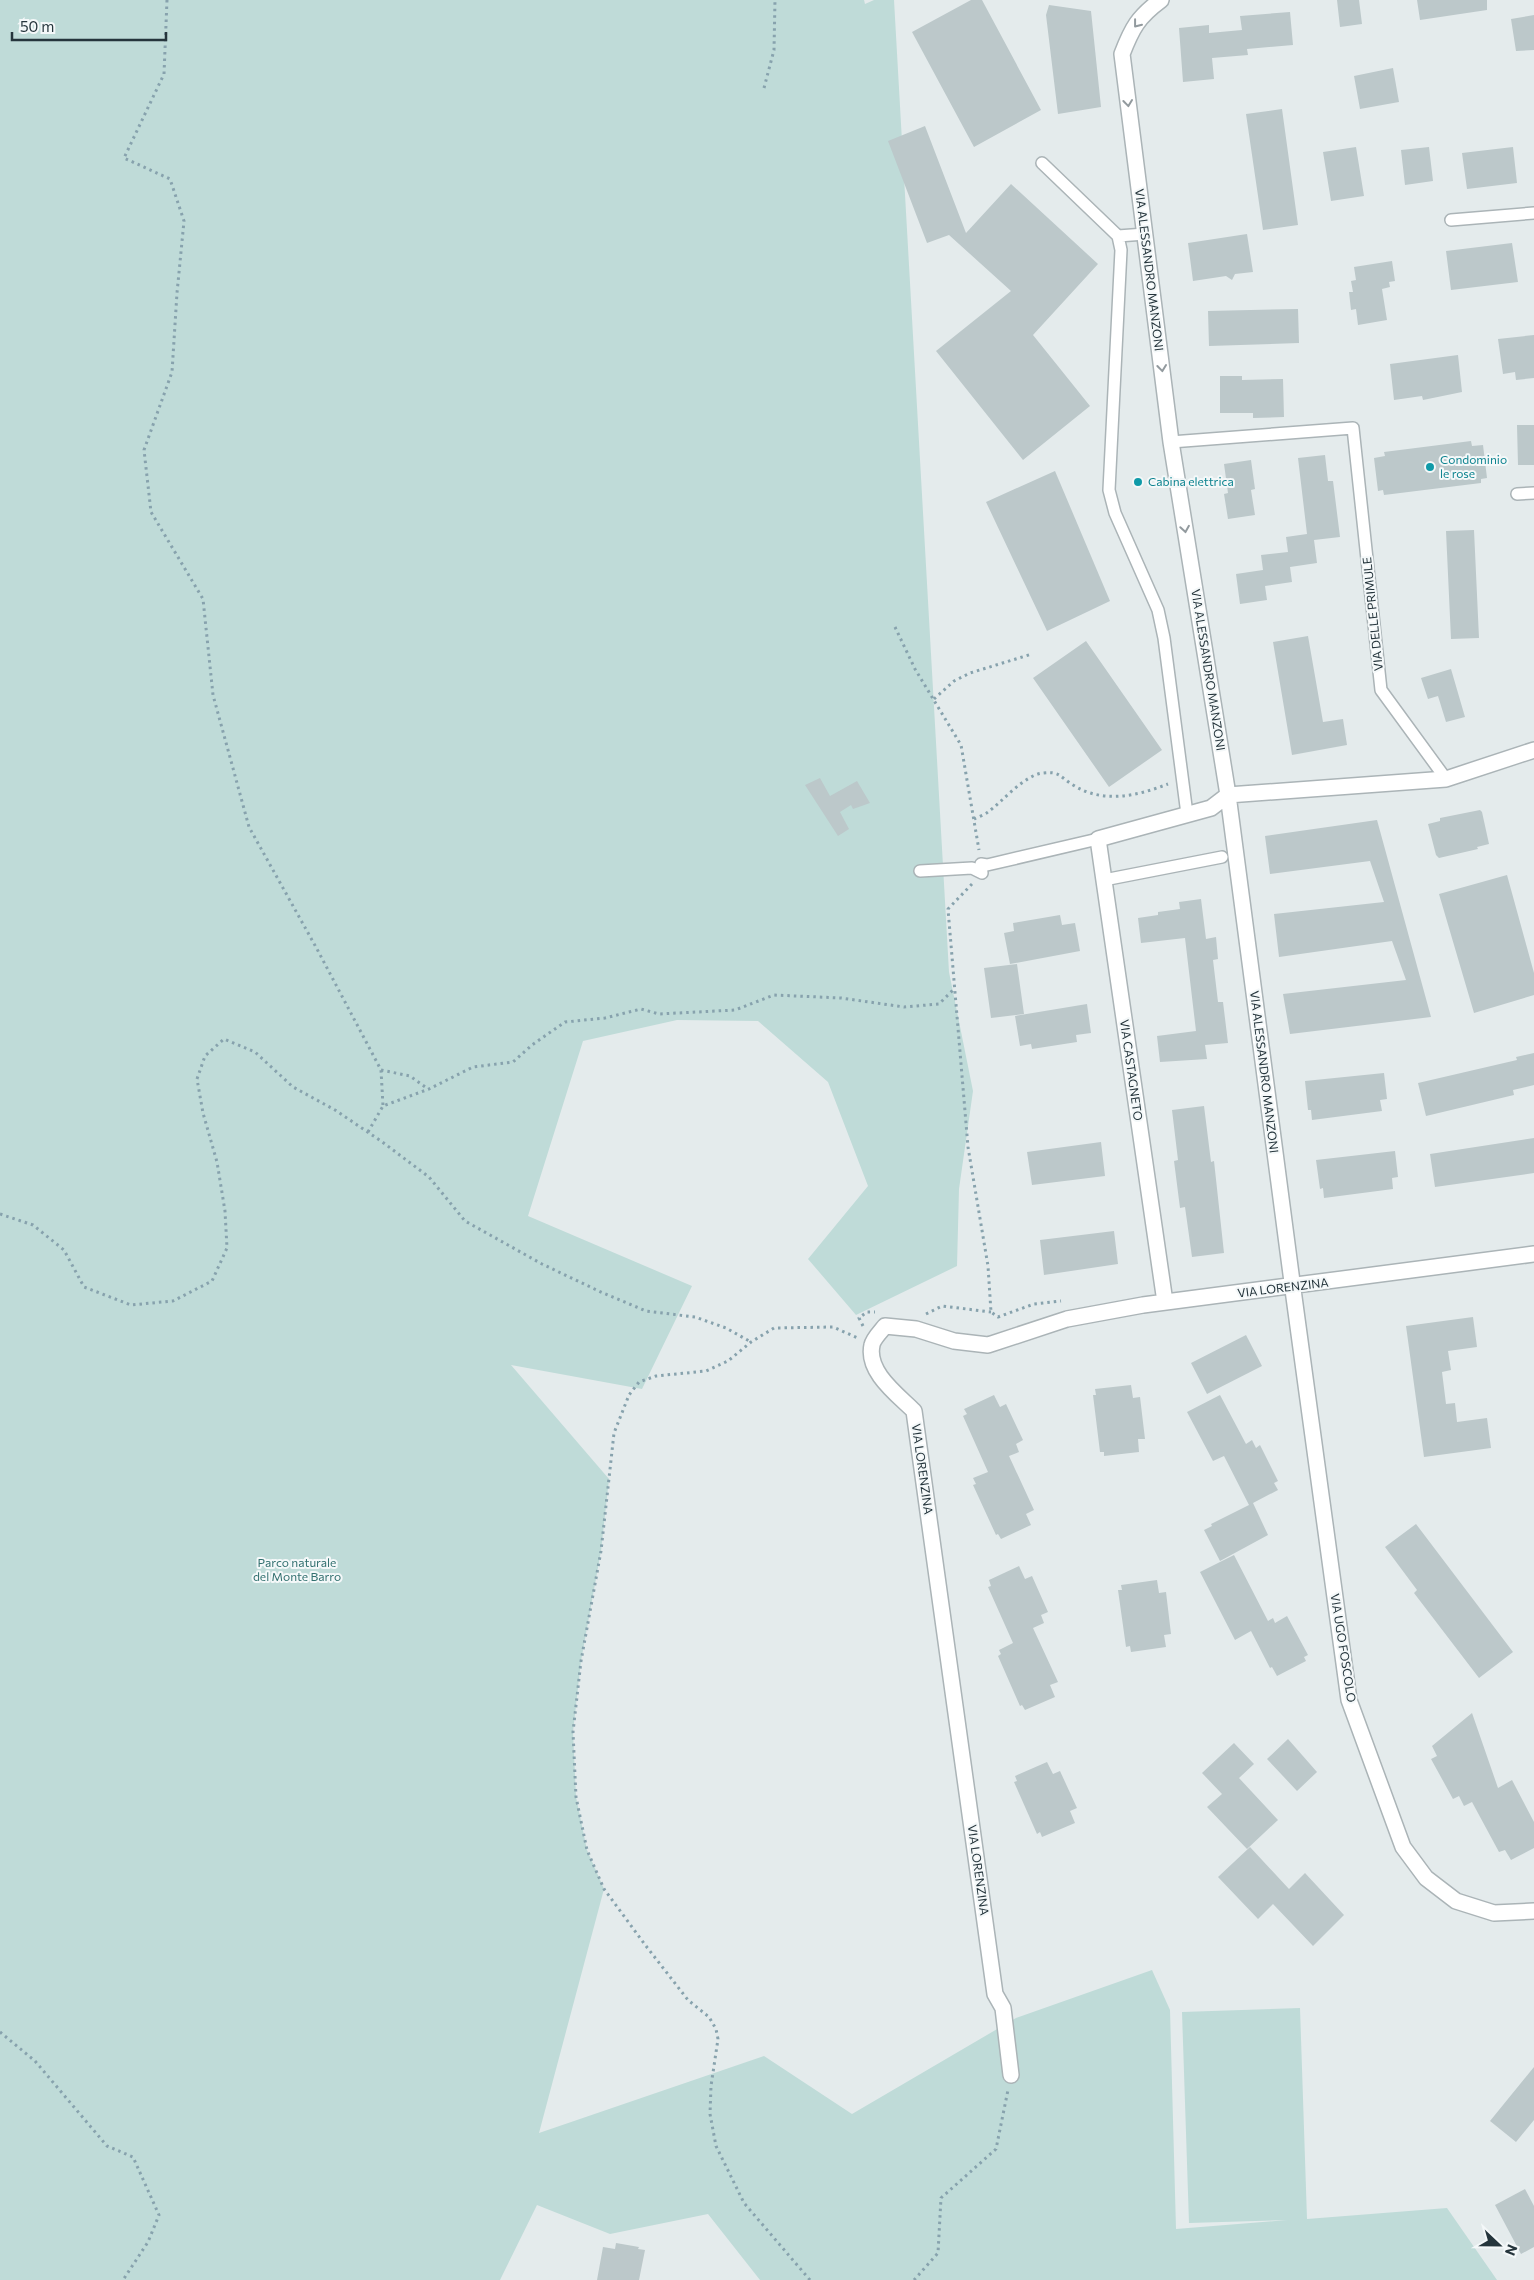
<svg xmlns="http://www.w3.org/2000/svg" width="1534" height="2280" viewBox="0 0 1534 2280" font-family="Commissioner,sans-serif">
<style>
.green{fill:#bfdbd8}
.building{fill:#bcc8ca}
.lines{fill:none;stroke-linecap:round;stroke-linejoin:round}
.lane-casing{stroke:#abb4b7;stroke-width:14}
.street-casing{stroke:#abb4b7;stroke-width:18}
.path{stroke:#87a2ad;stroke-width:3;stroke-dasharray:2.5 4;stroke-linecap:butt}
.lane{stroke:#fff;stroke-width:11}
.street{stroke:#fff;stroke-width:15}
.oneway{stroke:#929a9e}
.culture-dot{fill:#0f9aa8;stroke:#f4f8f9;stroke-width:2}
.labels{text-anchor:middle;stroke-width:4;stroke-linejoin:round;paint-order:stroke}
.street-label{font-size:12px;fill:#25353c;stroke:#f4f8f9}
.culture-label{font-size:12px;fill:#0d838f;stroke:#f4f8f9;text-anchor:start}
.park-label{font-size:12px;fill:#32706f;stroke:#f4f8f9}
</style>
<rect width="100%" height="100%" fill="#e4ebec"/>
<!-- green -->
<path class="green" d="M0,0h864l1,4 9,-4h20l55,972 24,119 -14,98 -2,77 -101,49 -48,-56 60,-73 -40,-104 -70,-61 -81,-1 -94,21 -55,175 164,70 -50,103 -131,-24 98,114 -8,72 -20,110 -8,71 3,65 11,53 17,39 -65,244 225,-77 88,58 164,-96 136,-48 18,40 6,219 111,-9 -98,3 -7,-211 118,-4 7,211 140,-11 50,72h-737l-52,-66 -98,20 -73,-29 -37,75h-500z"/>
<!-- building -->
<path class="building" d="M971,0h11l59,110 -67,37 -62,-115z
M1337,0h22l3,24 -22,3z
M1417,0h70v10l-67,10z
M1049,5l42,6 10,96 -43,7 -12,-99z
M1290,12l3,33 -46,4 1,6 -36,3 2,21 -31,3 -4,-54 30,-3v8l33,-3 -2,-14z
M1534,15v35l-18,1 -5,-32z
M1393,68l6,34 -39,7 -6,-33z
M1282,109l16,116 -35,5 -17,-116z
M925,126l41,107 45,-49 87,80 -65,71 57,71 -67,54 -87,-109 75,-60 -62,-56 -22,8 -39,-102z
M1356,147l8,49 -33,5 -8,-49z
M1429,147l4,34 -28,4 -4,-35z
M1513,147l4,36 -50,6 -5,-36z
M1247,234l6,38 -18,2 -3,6 -6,-4 -33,5 -5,-38z
M1512,243l6,39 -67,8 -5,-39z
M1392,261l3,20 -6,1 1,5 -8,2 5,31 -29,5 -2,-16 -5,1 -2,-18h4l-2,-11 5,-1 -2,-13z
M1298,309l1,34 -90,3 -1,-35z
M1534,335v43l-18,2 -1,-8 -12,2 -5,-35z
M1458,355l4,37 -39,8 -1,-4 -28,4 -4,-36z
M1220,376h22v4l41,-1 1,38 -31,1v-5h-33z
M1517,425h17v40h-16z
M1471,441l1,5 11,-1 4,33 -6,1v4l-97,12 -1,-5 -5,1 -4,-33 11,-2 -1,-4z
M1325,455l3,26h5l7,56 -26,3 3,23 -27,4 2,15 -27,4 2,14 -27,4 -4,-30 27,-4 -2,-15 27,-3 -2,-15 21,-3 -9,-76z
M1251,460l4,29 -4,1 4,25 -27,4 -4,-25 4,-1 -4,-29z
M1055,471l55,130 -63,30 -61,-129z
M1474,530l5,108 -28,1 -5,-108z
M1308,636l15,86 20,-3 4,26 -55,10 -19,-113z
M1086,641l76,109 -53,37 -76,-109z
M1451,669l14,48 -19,5 -8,-26 -10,3 -7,-21z
M820,778l10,18 27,-15 13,22 -17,6 -2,-4 -11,7 9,17 -11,7 -33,-51z
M1480,810l2,2 7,32 -12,3 1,2 -39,9 -3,-3 -8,-31 12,-3v-3z
M1377,820l54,197 -141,17 -7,-40 123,-14 -14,-39 -113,16 -5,-43 110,-12 -14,-41 -100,13 -5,-38z
M1507,875l27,98v22l-60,18 -35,-119z
M1201,899l5,40 10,-2 2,22 -5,1 5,42h5l5,41 -23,2 2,14 -47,3 -3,-26 39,-5 -11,-93 -44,5 -3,-25 20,-3v-3l22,-3 -1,-7z
M1060,915l2,10 13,-2 5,28 -70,13 -6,-31 10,-2 -1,-8z
M1017,964l7,50 -33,4 -7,-50z
M1087,1004l4,29 -15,2 1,7 -45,7 -1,-5 -11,2 -5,-30z
M1534,1053v32l-21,5 1,5 -88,21 -8,-33 99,-23 -1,-3z
M1384,1073l3,26 -7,1 2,11 -70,9 -1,-10h-3l-3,-29z
M1204,1106l7,56 3,-1 10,92 -32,4 -7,-50 -5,1 -6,-47 4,-1 -6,-50z
M1534,1138v35l-99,14 -5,-33z
M1101,1142l4,34 -73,9 -5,-33z
M1395,1151l3,26 -6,1 1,11 -69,9 -1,-10 -3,1 -4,-29z
M1114,1231l4,33 -74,11 -4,-35z
M1473,1317l4,30 -29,4 3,19 -9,2 4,32 9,-1 2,19 30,-4 4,30 -67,9 -18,-131z
M1246,1335l16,31 -55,28 -16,-31z
M1131,1385l2,13 7,-1 5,42h-7l1,13 -35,4v-4h-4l-7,-57h3l-1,-6z
M994,1395l6,12 6,-3 17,36 -7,4 3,8 -10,4 25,54 -8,4 5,11 -30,14 -3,-5 -2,1 -23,-50 3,-1 -3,-6 15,-6 -25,-56 4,-2 -3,-5z
M1220,1395l26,49 6,-4 4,8 4,-3 18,36 -4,2 4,7 -25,13 15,32 -48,26 -16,-31 8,-4 -1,-2 38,-19 -25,-49 -11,5 -26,-49z
M1416,1524l97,128 -34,26 -65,-85 3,-3 -32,-43z
M1234,1555l34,66 5,-3 2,5 12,-7 21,39 -4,2 2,4 -29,15 -5,-9 -2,1 -19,-37 -16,9 -35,-68z
M1019,1566l6,13 7,-3 16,36 -7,3 3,8 -11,5 25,54 -8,3 5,12 -30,13 -3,-5 -2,1 -22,-50 3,-2 -2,-4 14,-7 -25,-56 3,-1 -2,-6z
M1157,1580l2,13 7,-1 5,42 -7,1 2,12 -35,5 -1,-6 -4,1 -8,-57h4l-1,-5z
M1472,1713l26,75 14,-8 22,42v26l-23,12 -6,-10 -6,2 -27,-50 -8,4 -5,-10 -6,3 -22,-40 6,-3 -5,-10z
M1288,1739l29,33 -20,19 -30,-32z
M1234,1743l20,21 -15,14 39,42 -31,29 -40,-42 15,-13 -20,-21z
M1047,1762l6,12 7,-3 17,37 -7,3 5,12 -33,14 -2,-5 -3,2 -23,-52 3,-1 -2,-5z
M1250,1847l39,42 16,-16 39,42 -31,31 -40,-42 -15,15 -40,-42z
M1534,2067v53l-18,22 -26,-21z
M1525,2189l9,17v41l-13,7 -26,-49z
M616,2243l23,4 -1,2 7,1 -6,30h-42l6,-33 12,2z"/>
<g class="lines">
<defs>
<path id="lane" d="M1042,163l76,73 3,14 -12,240 6,23 43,97 6,28 23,176
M1451,220l83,-7
M1118,236l27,-2
M1171,442l182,-14 28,262 65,89
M1517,494l17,-1
M920,871l52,-3 10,5 -1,-9 6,1 111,-26
M1104,880l118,-23"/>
<path id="street" d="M1161,0c-23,17 -29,28 -39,54l49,388 57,353 66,502 55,403 54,147 23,31 30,23 38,12 40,-2
M1228,795l218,-16 88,-29
M1165,1302l-67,-463 113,-31 17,-13
M1011,2075l-8,-67 -8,-14 -81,-583c-16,-16 -48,-39 -42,-66 1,-6 9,-14 13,-19l31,3 38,12 34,4 79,-26 76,-14 391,-51"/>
</defs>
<!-- lane casing -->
<use href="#lane" class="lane-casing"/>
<!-- street casing -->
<use href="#street" class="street-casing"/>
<!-- path -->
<path class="path" d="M167,0l-3,74 -40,84 46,21 14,42 -7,72 -5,79 -28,78 7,62 52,87 10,96 36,132 68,122 64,121 2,36
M764,88l10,-38 1,-50
M895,627l20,42 46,76 18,105
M934,699l20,-18 16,-8 62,-19
M974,819c4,-2 10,-4 14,-7 14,-10 36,-37 55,-39 17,-2 17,4 30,12 30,19 64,11 95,-1
M972,884l-24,25 20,238 20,119 3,46 7,5 36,-13 27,-3
M381,1070l29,6 18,13
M368,1132l15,-26 46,-17 44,-22 40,-5 19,-17 33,-23 40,-4 36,-9 18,5 76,-4 39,-15 67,3 63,9 35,-3 15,-15
M0,1214l33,11 31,25 20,37 47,18 42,-4 39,-20 15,-33 -2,-37 -8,-49 -14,-49 -6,-34 8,-23 19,-17 31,13 38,35 42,23 46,31 48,36 36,44 77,43 61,29 43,18 49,6 31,11 25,14
M926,1314l16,-8 49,6
M863,1326l-4,-8 8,-6h8
M0,2032l35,29 72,85 26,11 26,58 -11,27 -25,38
M810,2280l-66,-77 -28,-57 -6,-32 1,-28 7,-47 -2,-10 -7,-12 -21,-17 -42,-54 -42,-57 -17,-39 -11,-53 -3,-65 8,-71 20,-110 13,-118 15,-38 10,-13 17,-6 50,-5 22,-10 23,-19 23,-14 59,-1 25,11
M914,2280l24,-27 3,-55 55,-49 12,-59"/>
<!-- lane -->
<use href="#lane" class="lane"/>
<!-- street -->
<use href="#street" class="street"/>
</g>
<!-- one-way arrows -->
<defs><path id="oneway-chevron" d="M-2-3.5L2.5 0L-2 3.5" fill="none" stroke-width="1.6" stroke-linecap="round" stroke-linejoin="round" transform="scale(1.25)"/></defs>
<g class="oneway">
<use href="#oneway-chevron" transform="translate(1137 24) rotate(128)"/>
<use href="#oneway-chevron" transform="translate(1128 103) rotate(83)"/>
<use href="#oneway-chevron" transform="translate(1162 368) rotate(83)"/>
<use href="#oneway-chevron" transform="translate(1185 529) rotate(81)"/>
</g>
<!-- markers -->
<g class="culture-dot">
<circle cx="1430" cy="467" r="5"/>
<circle cx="1138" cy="482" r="5"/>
</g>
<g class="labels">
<!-- street labels -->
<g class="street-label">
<text transform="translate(1149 270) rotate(83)" y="4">VIA ALESSANDRO MANZONI</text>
<text transform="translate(1373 614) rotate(-96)" y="4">VIA DELLE PRIMULE</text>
<text transform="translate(1208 670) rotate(81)" y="4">VIA ALESSANDRO MANZONI</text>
<text transform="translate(1131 1070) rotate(82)" y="4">VIA CASTAGNETO</text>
<text transform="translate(1264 1072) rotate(83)" y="4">VIA ALESSANDRO MANZONI</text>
<text transform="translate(1283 1288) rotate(-7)" y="4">VIA LORENZINA</text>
<text transform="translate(922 1469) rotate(82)" y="4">VIA LORENZINA</text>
<text transform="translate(1343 1648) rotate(81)" y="4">VIA UGO FOSCOLO</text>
<text transform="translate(978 1870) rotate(82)" y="4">VIA LORENZINA</text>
</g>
<!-- culture labels -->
<g class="culture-label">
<text x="1440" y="464">Condominio<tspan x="1440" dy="14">le rose</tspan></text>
<text x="1148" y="486">Cabina elettrica</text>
</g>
<!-- park labels -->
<g class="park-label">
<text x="297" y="1567">Parco naturale<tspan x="297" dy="14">del Monte Barro</tspan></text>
</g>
</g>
<!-- north arrow -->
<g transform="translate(1499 2245) rotate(112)" stroke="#f4f8f9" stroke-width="4" paint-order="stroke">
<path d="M0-4L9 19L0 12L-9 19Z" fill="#25353c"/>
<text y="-8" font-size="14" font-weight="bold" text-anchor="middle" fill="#25353c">N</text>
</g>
<!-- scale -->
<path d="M12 32v8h154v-8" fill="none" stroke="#25353c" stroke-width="2.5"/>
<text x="20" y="32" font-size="15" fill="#25353c" stroke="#f4f8f9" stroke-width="4" paint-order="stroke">50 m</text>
</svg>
